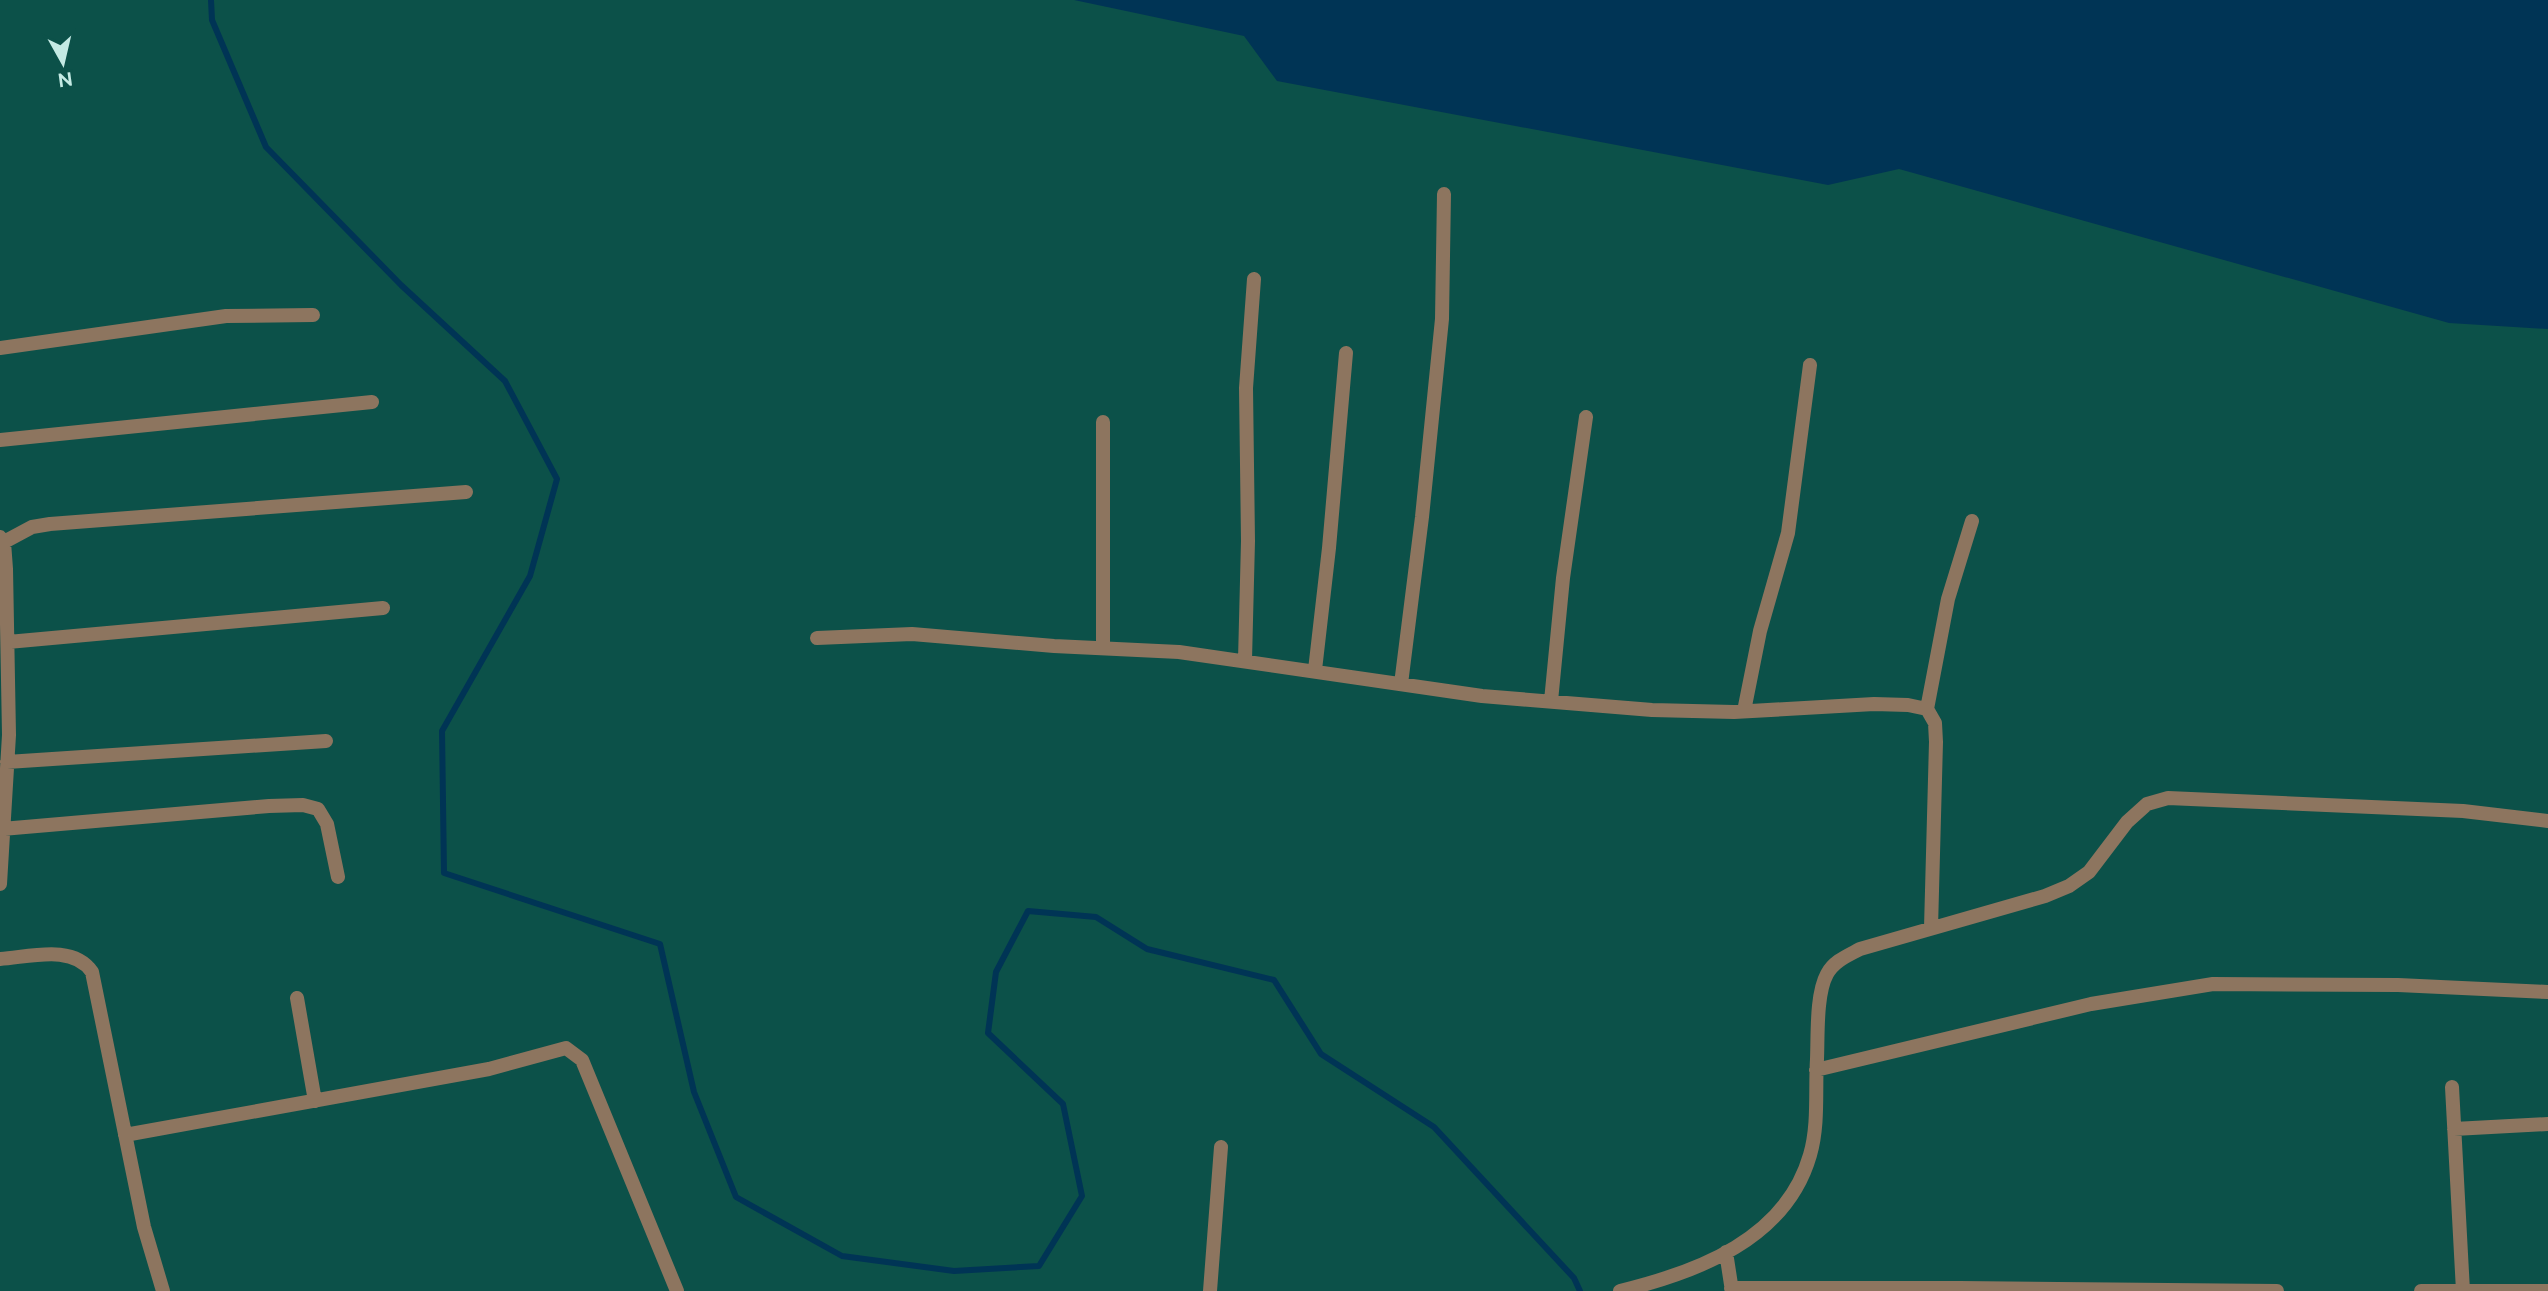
<svg xmlns="http://www.w3.org/2000/svg" width="2548" height="1291" viewBox="0 0 2548 1291" font-family="Raleway,sans-serif">
<style>
.water{fill:#003455}
.lines{fill:none;stroke-linecap:round;stroke-linejoin:round}
.stream{stroke:#003455;stroke-width:6}
.minor{stroke:#8d755f;stroke-width:14}
</style>
<rect width="100%" height="100%" fill="#0c5149"/>
<!-- water -->
<path class="water" d="M1074,0h1474v329l-99,-6 -550,-154 -71,16 -551,-104 -33,-45z"/>
<g class="lines">
<!-- stream -->
<path class="stream" d="M211,0l1,20 54,127 135,138 104,96 52,98 -27,97 -88,155 2,142 216,71 34,148 42,105 106,59 112,15 85,-5 43,-70 -19,-92 -75,-71 8,-61 32,-61 68,6 51,32 127,31 47,74 113,73 140,151 6,13"/>
<!-- minor -->
<path class="minor" d="M0,348l226,-32 87,-1
M0,440l372,-38
M0,537l4,5 2,27 3,166 -9,149
M4,542l28,-15 18,-3 416,-32
M817,638l95,-4 142,12 125,6 303,44 170,14 82,2 140,-8 34,1 19,4 8,14 1,19 -5,186
M8,642l375,-34
M1103,648v-226
M1245,660l3,-119 -2,-153 8,-109
M1315,670l14,-122 17,-195
M1401,684l21,-167 20,-198 2,-125
M1551,701l12,-123 23,-161
M1927,709l21,-110 24,-78
M1744,711l16,-80 28,-98 22,-168
M7,762l319,-21
M2,829l267,-23 34,-1 15,4 9,15 11,53
M0,959c30,-2 73,-15 92,13l52,255 19,64
M297,998l18,103
M1816,1070l275,-66 122,-20 185,1 150,7
M2452,1087l11,204
M2454,1129l94,-5
M125,1135l364,-66 77,-21 16,12 95,231
M1726,1252l6,39
M1731,1288h229l317,3
M1210,1291l11,-144
M1620,1291c78,-19 166,-52 190,-136 9,-31 5,-65 7,-96 1,-24 -1,-65 10,-85 7,-13 20,-18 33,-25l185,-53 24,-10 20,-14 38,-50 20,-18 21,-6 295,13 85,10
M2421,1291h127"/>
</g>
<!-- north arrow -->
<g transform="translate(63 63) rotate(172)" stroke="#0c5149" stroke-width="5" paint-order="stroke">
<path d="M0-5L12 26L0 18L-12 26Z" fill="#c4eae4"/>
<text y="-10" font-size="19" font-weight="bold" text-anchor="middle" fill="#c4eae4">N</text>
</g>
</svg>
